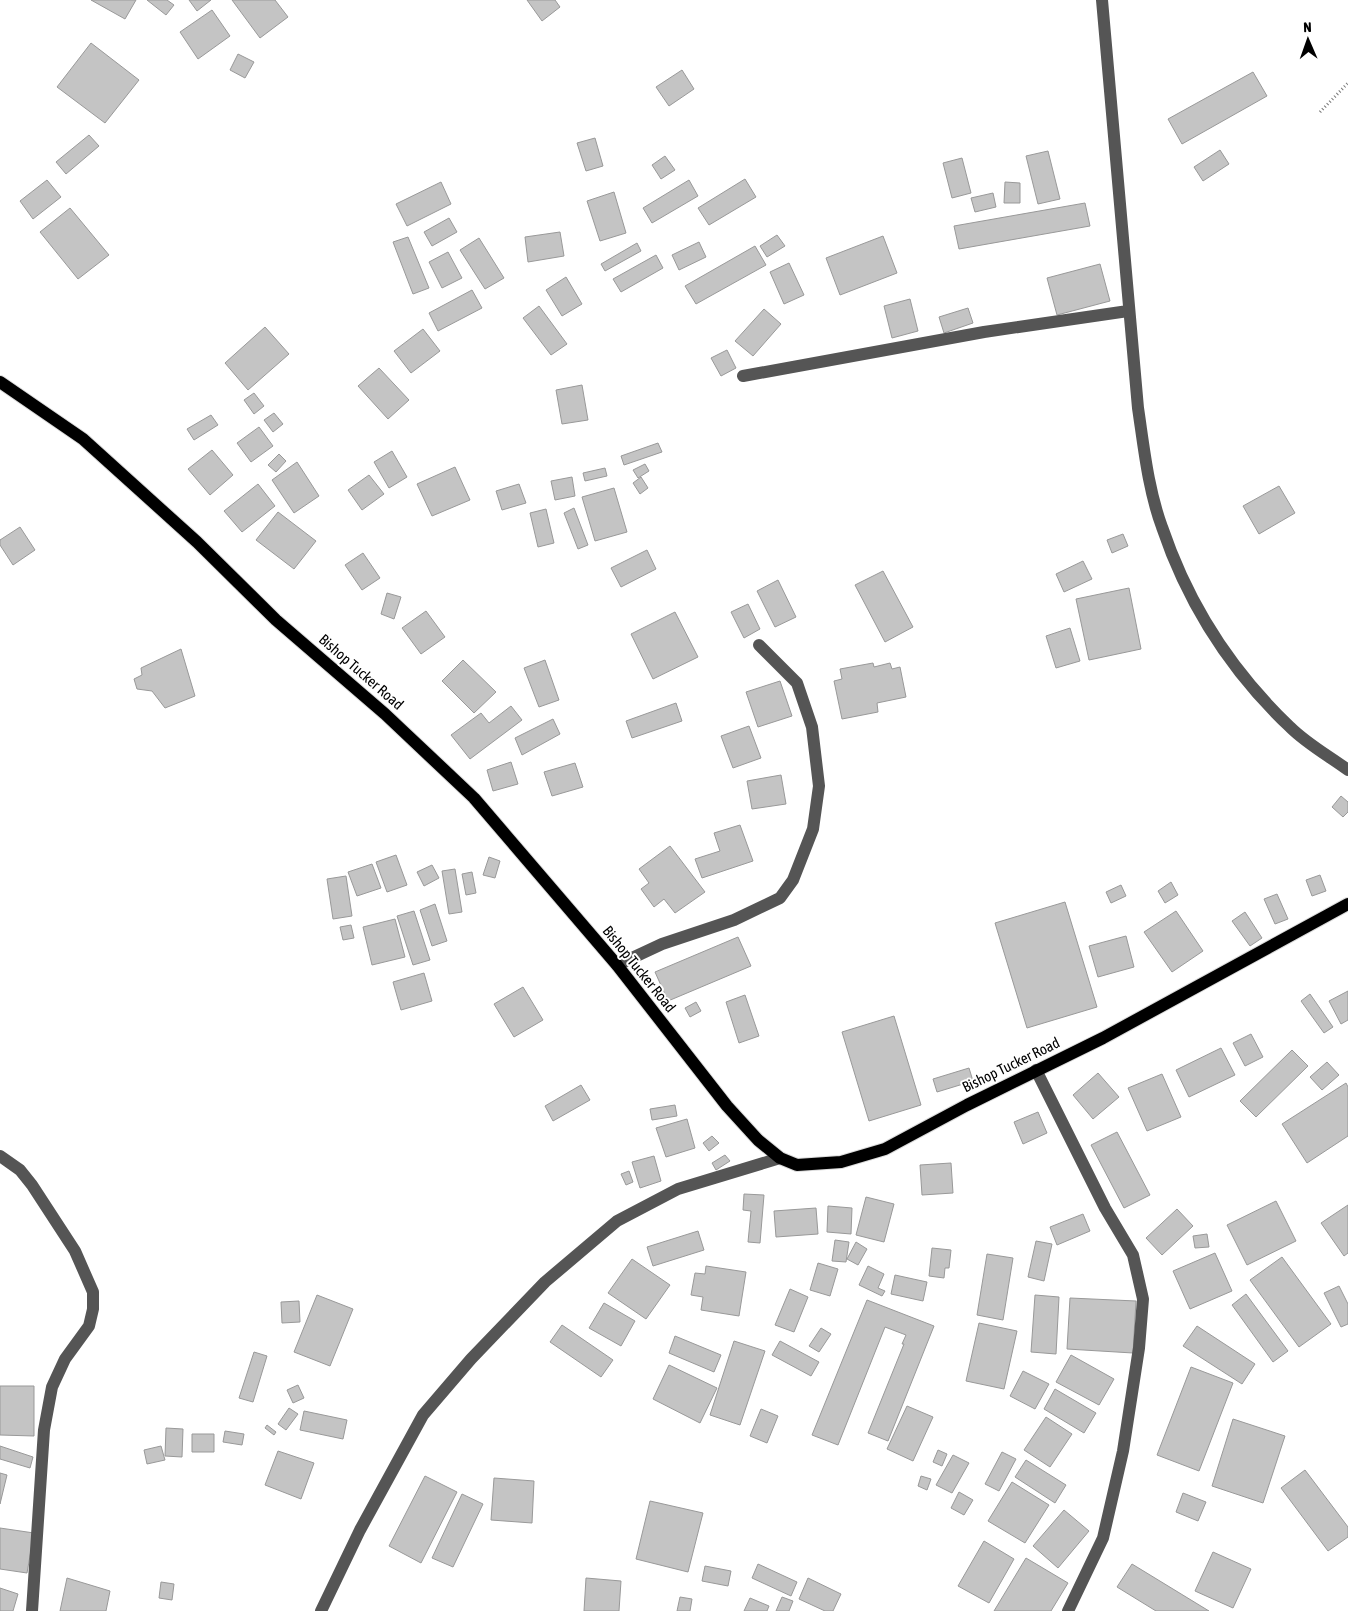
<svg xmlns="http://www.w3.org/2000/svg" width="1348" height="1611" viewBox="0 0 1348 1611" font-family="'Asap Condensed',sans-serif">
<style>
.building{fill:#c4c4c4;stroke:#999}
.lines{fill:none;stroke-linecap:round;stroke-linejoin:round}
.major-casing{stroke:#dbdbdb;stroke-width:14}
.path{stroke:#777;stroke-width:3;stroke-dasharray:1 2.5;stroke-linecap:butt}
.minor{stroke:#555;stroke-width:12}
.major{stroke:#000;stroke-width:12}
.labels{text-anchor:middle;stroke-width:4;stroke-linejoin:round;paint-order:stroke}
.street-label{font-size:15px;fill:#000;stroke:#fff}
</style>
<rect width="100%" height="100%" fill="#fff"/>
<!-- building -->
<path class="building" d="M91,0h45l-11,19z
M147,0h20l7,5 -8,10z
M189,0h22l-14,11z
M232,0h43l13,17 -28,21z
M527,0h28l5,7 -18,14z
M212,10l18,26 -32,23 -18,-27z
M91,43l48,37 -34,43 -48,-36z
M238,54l16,8 -9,16 -15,-8z
M682,70l12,19 -25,17 -13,-19z
M1253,72l14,24 -85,48 -14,-25z
M89,135l10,11 -33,28 -10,-12z
M595,138l8,28 -17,5 -9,-28z
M1220,150l9,14 -26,17 -9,-14z
M1048,151l12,48 -22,5 -12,-48z
M665,156l10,14 -14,9 -9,-14z
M962,158l9,35 -19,5 -9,-35z
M745,179l11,18 -47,28 -11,-17z
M47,180l14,17 -28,22 -13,-18z
M689,180l9,16 -46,27 -9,-15z
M441,182l10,22 -44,22 -11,-22z
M1005,182l15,1v20h-16z
M614,192l12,41 -26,8 -13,-40z
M993,193l3,14 -21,5 -4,-14z
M1085,203l5,23 -131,23 -5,-23z
M70,208l39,47 -31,24 -38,-47z
M449,218l8,14 -25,14 -8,-14z
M560,232l4,24 -36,6 -3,-25z
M777,235l8,11 -18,11 -7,-11z
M883,236l14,37 -57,22 -14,-37z
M408,237l21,51 -16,6 -20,-52z
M479,238l25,40 -19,11 -25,-39z
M699,242l7,15 -27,13 -7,-15z
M637,243l4,8 -36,20 -4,-7z
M755,246l11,19 -70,39 -11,-18z
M448,252l14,26 -20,10 -13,-26z
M656,255l7,13 -42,24 -8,-13z
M789,263l15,32 -20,9 -14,-32z
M1100,264l10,37 -53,14 -10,-37z
M566,277l16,27 -20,12 -16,-26z
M472,290l10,18 -44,23 -9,-18z
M910,299l8,32 -26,7 -8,-32z
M539,306l28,38 -16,11 -28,-37z
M968,308l5,15 -29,10 -5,-16z
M764,309l17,15 -28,32 -18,-15z
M265,327l24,27 -41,36 -23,-27z
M423,329l17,22 -29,22 -17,-22z
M727,350l9,18 -15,8 -10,-18z
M379,368l30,32 -21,19 -30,-33z
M582,385l6,35 -26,4 -6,-34z
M254,393l10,13 -10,8 -10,-14z
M274,413l9,11 -10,8 -9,-12z
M211,415l7,10 -24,15 -7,-11z
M259,427l14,19 -22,16 -14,-19z
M658,443l4,9 -38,13 -3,-9z
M212,450l21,25 -23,20 -22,-26z
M392,451l15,26 -18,11 -15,-26z
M279,454l7,7 -10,11 -8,-7z
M297,462l22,34 -25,17 -22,-33z
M645,464l4,7 -11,7 -5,-8z
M455,467l15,33 -38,16 -15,-32z
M605,468l2,8 -22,5 -2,-8z
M369,475l15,19 -22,16 -14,-20z
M572,477l3,19 -20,4 -4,-19z
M641,477l7,11 -8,6 -7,-11z
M258,484l17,22 -33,26 -18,-21z
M519,484l7,19 -24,7 -6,-19z
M1279,486l16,27 -36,21 -16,-28z
M614,488l13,44 -32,9 -13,-44z
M574,508l14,37 -10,4 -14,-36z
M546,509l8,34 -16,4 -8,-34z
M278,512l38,29 -22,28 -38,-29z
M20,527l15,23 -22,15 -13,-20v-5z
M1123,534l5,12 -16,7 -5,-13z
M647,550l9,19 -35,18 -10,-19z
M363,553l17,25 -18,12 -17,-25z
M1083,561l9,18 -28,13 -8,-18z
M883,571l30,56 -28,15 -30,-57z
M778,580l18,37 -21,10 -18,-36z
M1129,588l12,61 -52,11 -13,-61z
M387,593l14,4 -7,22 -13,-5z
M748,604l12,25 -16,9 -13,-26z
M426,611l19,26 -24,17 -19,-26z
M675,612l23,45 -45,22 -22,-45z
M1070,628l10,33 -24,7 -10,-32z
M181,649l14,47 -30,12 -13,-17 -15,-2 -3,-10 8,-4 -1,-7z
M463,660l33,32 -22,21 -32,-32z
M545,660l14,40 -20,7 -15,-39z
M873,663l1,4 16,-4 2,6 8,-2 6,30 -29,6 1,9 -36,7 -8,-38 8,-2 -2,-10z
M780,681l12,35 -34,11 -12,-35z
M676,703l6,18 -50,17 -6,-17z
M511,706l11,14 -52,39 -19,-24 30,-22 8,10z
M553,719l7,15 -38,21 -7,-17z
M749,726l12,32 -28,10 -12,-32z
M511,762l7,22 -25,7 -6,-21z
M575,763l8,24 -31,9 -8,-24z
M781,775l5,29 -34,5 -5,-28z
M1341,796l7,6v10l-5,5 -11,-10z
M740,825l13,36 -51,17 -7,-19 25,-8 -6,-18z
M670,846l35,46 -30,21 -11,-14 -10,8 -13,-18 8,-6 -10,-14z
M396,855l11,30 -20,7 -11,-30z
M489,857l11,4 -5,17 -12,-3z
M372,864l9,24 -24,8 -9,-24z
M432,865l7,13 -15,8 -7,-14z
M455,869l7,43 -13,2 -7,-43z
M472,872l4,21 -10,2 -4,-21z
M1320,875l6,16 -14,5 -6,-16z
M346,876l6,40 -19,3 -6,-40z
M1171,882l7,13 -13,8 -7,-12z
M1121,885l5,11 -15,7 -5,-11z
M1277,894l11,25 -13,5 -11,-25z
M1065,902l32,105 -70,21 -32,-105z
M435,904l12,37 -15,5 -12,-36z
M414,911l16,49 -17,5 -16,-49z
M1176,911l27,40 -31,21 -28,-40z
M1245,912l17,26 -12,8 -18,-25z
M395,919l10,38 -33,8 -9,-38z
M351,925l3,13 -11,2 -3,-13z
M1126,936l8,31 -36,10 -9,-31z
M738,937l13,29 -83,35 -13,-29z
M424,973l8,28 -31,9 -8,-28z
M523,987l20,33 -29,17 -20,-33z
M1348,991v29l-7,4 -12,-23z
M1310,994l23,33 -9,6 -23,-32z
M745,995l14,41 -20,7 -13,-41z
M696,1002l5,9 -11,6 -5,-9z
M894,1016l27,89 -52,16 -27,-89z
M1251,1034l12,23 -18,9 -12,-23z
M1221,1048l14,27 -46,22 -13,-27z
M1292,1050l16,16 -52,51 -16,-16z
M1327,1062l12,13 -17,15 -12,-13z
M969,1068l4,13 -36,11 -4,-13z
M1098,1073l21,24 -26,22 -20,-24z
M1162,1074l19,43 -34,14 -19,-43z
M1346,1083l2,4v49l-41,27 -25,-39z
M581,1085l9,15 -37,21 -8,-15z
M675,1105l2,11 -25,4 -2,-11z
M1038,1112l9,21 -24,11 -9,-22z
M687,1119l8,29 -29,9 -10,-29z
M1117,1132l33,63 -26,13 -33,-63z
M712,1136l7,7 -10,8 -6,-8z
M725,1155l5,6 -14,9 -4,-7z
M654,1156l7,25 -21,7 -8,-26z
M951,1163l2,30 -31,2 -2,-30z
M629,1171l4,11 -7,3 -5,-11z
M744,1194l20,1 -4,48 -12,-1 3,-31 -8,-1z
M866,1197l28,7 -10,38 -28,-7z
M1276,1201l20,40 -49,24 -20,-40z
M1348,1205v48l-4,3 -23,-33z
M828,1206l24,2 -1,26 -24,-2z
M816,1208l2,26 -42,3 -2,-26z
M1177,1209l16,17 -31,29 -16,-17z
M1083,1214l7,17 -33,14 -7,-18z
M698,1231l6,19 -51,16 -6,-19z
M1207,1234l2,13 -14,1 -2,-12z
M835,1240l14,2 -3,20 -14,-1z
M1036,1241l16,3 -8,37 -16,-4z
M856,1242l11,7 -9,16 -11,-6z
M932,1248l19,2 -2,18h-4l-1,10 -15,-2z
M1215,1253l17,38 -42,18 -17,-38z
M987,1254l26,4 -10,62 -26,-5z
M1282,1257l49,67 -32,23 -49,-67z
M632,1259l38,26 -24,34 -38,-26z
M818,1263l20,6 -8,27 -20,-6z
M706,1266l40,6 -7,44 -38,-6 2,-13 -12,-2 4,-22 10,1z
M868,1266l16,8 -6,14 7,3 -3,5 -23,-11z
M895,1275l32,7 -4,19 -32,-7z
M1339,1286l9,18v20l-7,3 -17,-34z
M790,1289l18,8 -14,35 -19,-7z
M1246,1294l42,57 -15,11 -41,-57z
M317,1295l36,14 -23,57 -36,-14z
M1035,1295l24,2 -3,57 -25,-2z
M1070,1298l66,3 -3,52 -66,-4z
M867,1300l67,26 -46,115 -20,-8 36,-89h-2l4,-9 -21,-8 -47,118 -26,-10z
M299,1301l1,21 -18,1 -1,-21z
M604,1303l31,18 -14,25 -32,-18z
M979,1323l38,8 -13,58 -38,-8z
M562,1325l51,35 -12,17 -51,-35z
M1197,1326l58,38 -13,20 -59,-38z
M821,1328l10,6 -12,18 -10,-6z
M675,1336l46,19 -7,17 -45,-19z
M734,1341l31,10 -25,74 -30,-10z
M780,1341l39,21 -8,14 -39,-21z
M254,1352l13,4 -14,46 -14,-4z
M1071,1355l43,24 -15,26 -43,-23z
M669,1365l48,23 -17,35 -47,-24z
M1191,1367l42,16 -34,88 -42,-16z
M1023,1371l26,13 -14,25 -25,-13z
M298,1385l6,13 -11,5 -6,-13z
M0,1386h34v50l-34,-1z
M1055,1389l41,24 -12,20 -40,-24z
M907,1406l26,11 -20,44 -26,-12z
M289,1408l9,6 -12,16 -8,-6z
M761,1409l17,7 -11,27 -17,-7z
M304,1411l43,9 -4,19 -43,-9z
M1046,1417l26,17 -22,33 -26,-17z
M1233,1419l52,17 -22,67 -51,-17z
M267,1425l9,7 -2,3 -9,-7z
M166,1428l17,1 -1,28 -17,-1z
M225,1431l19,3 -2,11 -19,-3z
M192,1434h22v18h-22z
M0,1446l33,11 -3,11 -30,-9z
M161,1446l4,14 -18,4 -3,-14z
M938,1450l9,4 -5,12 -9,-4z
M278,1451l36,12 -13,36 -36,-14z
M1002,1452l14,7 -17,32 -14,-7z
M953,1455l16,8 -17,30 -16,-8z
M1026,1460l40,25 -11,18 -40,-26z
M1305,1470l43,57v10l-20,14 -47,-63z
M0,1473l7,2 -7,29z
M425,1476l32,16 -36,71 -32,-17z
M921,1476l10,3 -4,11 -9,-4z
M494,1478l40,3 -2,42 -41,-3z
M1012,1482l37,23 -24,38 -37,-22z
M959,1492l14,8 -9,15 -13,-7z
M1183,1493l23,9 -8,19 -22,-9z
M462,1494l21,10 -30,63 -21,-9z
M650,1501l53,12 -15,59 -52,-13z
M1064,1510l25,21 -31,37 -25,-22z
M0,1528l34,5 -7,40 -27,-4z
M984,1541l30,18 -25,44 -31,-17z
M1213,1552l38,17 -18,39 -38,-17z
M1026,1558l42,25 -17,28h-57z
M758,1564l39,18 -6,14 -39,-18z
M1132,1564l77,47h-53l-39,-24z
M705,1566l26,5 -3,15 -26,-5z
M67,1578l43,13 -4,20h-46z
M586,1578l35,3 -2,30h-35z
M808,1578l33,16 -8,17h-8l-26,-12z
M161,1582l13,2 -2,16 -13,-2z
M0,1588l18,6 -5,17h-13z
M680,1597l12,2 -2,12h-13z
M782,1597l11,4 -4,10h-13z
M750,1598l19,8 -2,5h-23z"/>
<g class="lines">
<defs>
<path id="major" d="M0,382l83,57 114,103 79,78 109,94 89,84 143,167 110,141 31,34 22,18 17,7 44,-3 44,-13 82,-44 136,-67 245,-134"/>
</defs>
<!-- major casing -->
<use href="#major" class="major-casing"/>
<!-- path -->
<path class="path" d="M1320,112l28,-29"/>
<!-- minor -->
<path class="minor" d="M1102,0l36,408c6,40 10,81 24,119 26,77 69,144 128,200 17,17 39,29 58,43
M743,376l241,-44 144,-21
M617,965l45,-21 72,-24 46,-22 13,-18 20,-51 6,-43 -7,-59 -15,-44 -38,-38
M1036,1070l69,138 28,47 10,44 -4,49 -16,103 -20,87 -35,73
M0,1156l20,14 12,15 43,66 18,41v17l-4,17 -24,33 -13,28 -8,43 -12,181
M321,1611l39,-81 63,-115 48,-56 74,-77 72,-61 61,-32 102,-31"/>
<!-- major -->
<use href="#major" class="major"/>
</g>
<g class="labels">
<!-- street labels -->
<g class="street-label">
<text transform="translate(361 672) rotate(41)" y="5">Bishop Tucker Road</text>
<text transform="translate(639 969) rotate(51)" y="5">Bishop Tucker Road</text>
<text transform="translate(1011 1065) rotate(-26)" y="5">Bishop Tucker Road</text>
</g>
</g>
<!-- north arrow -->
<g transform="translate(1308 40) rotate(358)" stroke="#ffffff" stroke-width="4" paint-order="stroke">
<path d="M0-4L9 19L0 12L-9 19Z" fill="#000000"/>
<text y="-8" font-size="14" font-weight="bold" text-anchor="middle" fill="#000000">N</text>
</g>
</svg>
